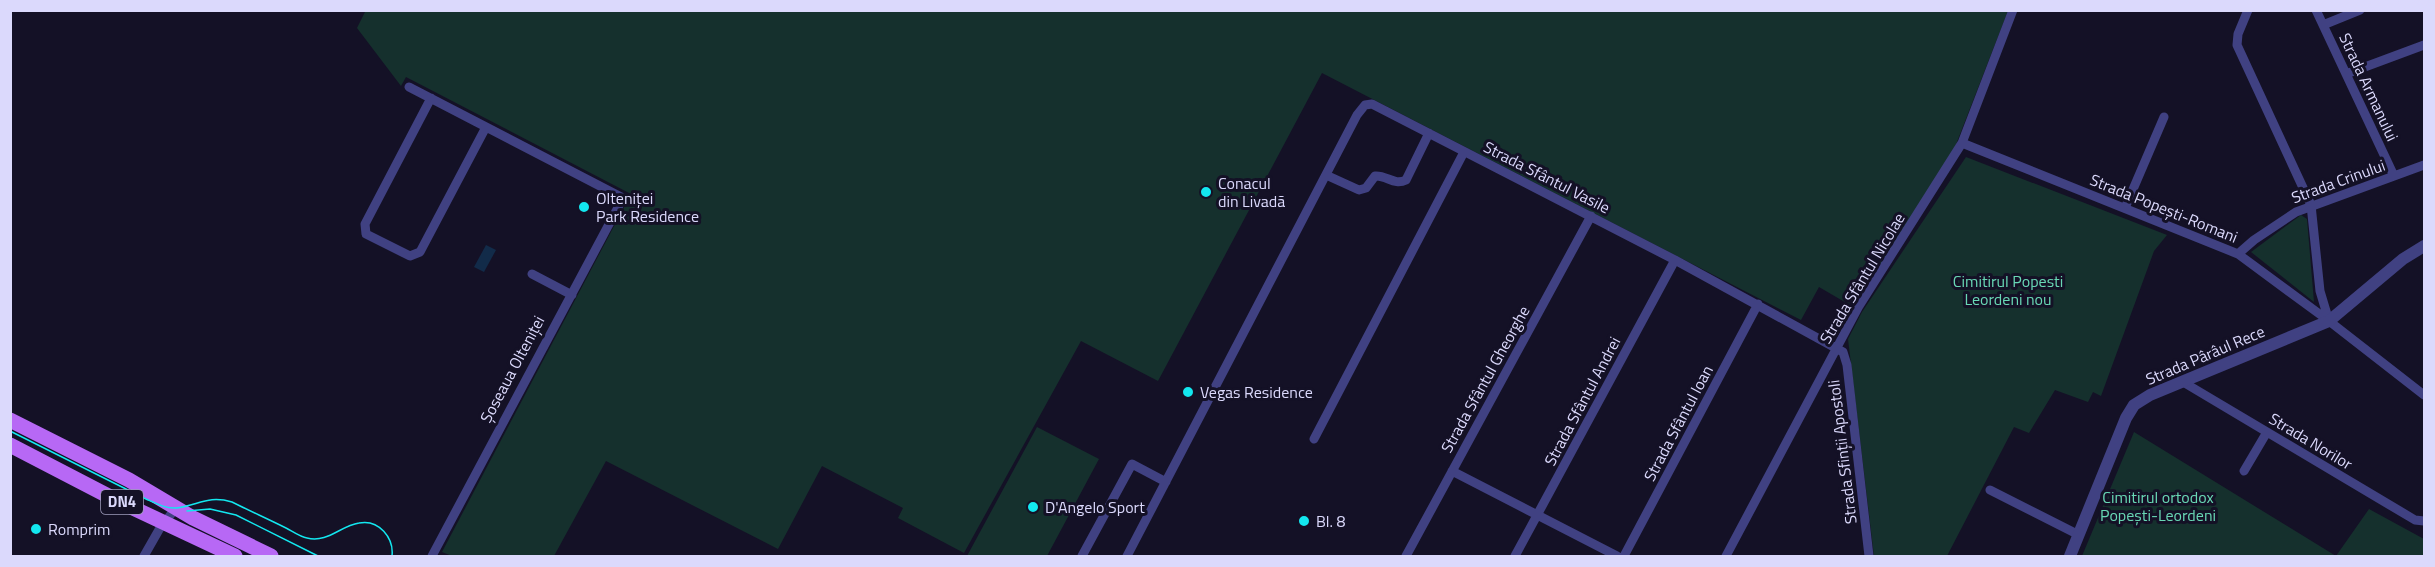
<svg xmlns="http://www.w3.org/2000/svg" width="2435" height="567" viewBox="0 0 2435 567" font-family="'Titillium Web',sans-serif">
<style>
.green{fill:#15302d}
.water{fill:#122b49}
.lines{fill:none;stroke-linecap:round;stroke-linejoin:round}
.minor{stroke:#404182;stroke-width:9}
.tertiary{stroke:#404182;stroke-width:12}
.primary{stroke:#b768f5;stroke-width:15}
.tram{stroke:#13e7ef;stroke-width:1.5}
.poi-dot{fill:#13e7ef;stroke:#141126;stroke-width:2}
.labels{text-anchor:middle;stroke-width:6;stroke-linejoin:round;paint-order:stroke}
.shield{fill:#141126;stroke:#9f9dbc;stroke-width:1.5}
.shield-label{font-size:15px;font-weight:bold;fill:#dbd9fc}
.street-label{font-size:16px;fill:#dbd9fc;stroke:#141126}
.poi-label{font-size:16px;fill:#dbd9fc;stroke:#141126;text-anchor:start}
.park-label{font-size:16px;fill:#69d8b5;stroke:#141126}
</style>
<rect width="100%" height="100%" fill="#141126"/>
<!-- green -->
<path class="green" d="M366,10l1642,1 -53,136 -100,161 -36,-21 -18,33 -479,-247 -164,308 -77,-40 -117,212 -66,-35 5,-10 -81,-42 -44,83 -172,-88 -52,95h-102l-10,-4 189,-358 -225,-117 -5,9 -44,-58z
M1966,157l201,78 -13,16 -53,145 -8,-4 -5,10 -33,-12 -26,43 -15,-6 -67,129h-73l-26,-217 14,-27z
M2301,215l6,4 7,83 -63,-50z
M1037,427l62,32 -52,97h-80z
M2134,432l202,124 33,-47 55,30v17h-342z"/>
<!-- water -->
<path class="water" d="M486,245l10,5 -12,22 -10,-5z"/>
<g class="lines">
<!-- minor -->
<path class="minor" d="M2248,10l-10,24 -1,11 74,160 9,86 9,30
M2316,10l78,166
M2323,25l37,-15
M2346,74l78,-29
M409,87l214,111 -191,358
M431,98l-66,126 1,10 44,22 10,-4 66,-125
M1962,143l276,111 91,67 95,74
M1326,175l33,15 7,-2 9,-12c12,-1 19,10 31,4l23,-47
M2125,208l39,-91
M2238,254l16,-14 42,-28 128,-47
M532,274l40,21
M2183,382l232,138 9,1
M1314,439l150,-287
M1452,471l165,85
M2244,471l23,-39
M1990,490l89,45
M144,556l16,-28 16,-20
M1082,556l50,-92 34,18
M1127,556l230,-441 8,-10 7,-1 303,156 168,92 4,13 22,191
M1406,556l185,-340
M1515,556l160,-296
M1624,556l134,-252
M1726,556l133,-250 103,-163 51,-133"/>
<!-- tertiary -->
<path class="tertiary" d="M2070,556l56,-138 8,-13 16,-10 179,-74 74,-62 21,-13"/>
<!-- primary -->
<path class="primary" d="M10,420l119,60 64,38 78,38
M10,445l106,55 119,56"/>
<!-- tram -->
<path class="tram" d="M10,431l136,68c9,4 20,10 31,9 22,-3 31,-13 55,-6 18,9 36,17 54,26 6,3 14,9 21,10 21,5 33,-12 52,-15 20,-4 35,15 33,33
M187,511l23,-2 26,6 82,41"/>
</g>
<!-- markers -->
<g class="poi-dot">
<circle cx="1206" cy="192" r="6"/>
<circle cx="584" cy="207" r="6"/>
<circle cx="1188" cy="392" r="6"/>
<circle cx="1033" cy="507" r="6"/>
<circle cx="1304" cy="521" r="6"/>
<circle cx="36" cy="529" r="6"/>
</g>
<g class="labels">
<!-- shield labels -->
<rect class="shield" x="101" y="490" width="42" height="24" rx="4.5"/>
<g class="shield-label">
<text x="122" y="507">DN4</text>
</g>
<!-- street labels -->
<g class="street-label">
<text transform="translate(2369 87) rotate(65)" y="6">Strada Armanului</text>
<text transform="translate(1547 177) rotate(27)" y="6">Strada Sfântul Vasile</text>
<text transform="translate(2338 181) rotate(-20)" y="6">Strada Crinului</text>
<text transform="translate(2164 208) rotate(22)" y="6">Strada Popești-Romani</text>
<text transform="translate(1862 278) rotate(-59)" y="6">Strada Sfântul Nicolae</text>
<text transform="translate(2205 355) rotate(-23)" y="6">Strada Pârâul Rece</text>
<text transform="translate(512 369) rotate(-62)" y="6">Șoseaua Olteniței</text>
<text transform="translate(1485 379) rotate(-61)" y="6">Strada Sfântul Gheorghe</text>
<text transform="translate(1582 401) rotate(-62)" y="6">Strada Sfântul Andrei</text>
<text transform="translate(1678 423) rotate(-62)" y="6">Strada Sfântul Ioan</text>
<text transform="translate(2311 441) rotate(31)" y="6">Strada Norilor</text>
<text transform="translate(1842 452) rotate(-97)" y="6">Strada Sfinții Apostoli</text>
</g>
<!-- poi labels -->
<g class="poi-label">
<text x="1218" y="189">Conacul<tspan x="1218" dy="18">din Livadă</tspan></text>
<text x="596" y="204">Olteniței<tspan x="596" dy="18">Park Residence</tspan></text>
<text x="1200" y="398">Vegas Residence</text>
<text x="1045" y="513">D'Angelo Sport</text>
<text x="1316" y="527">Bl. 8</text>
<text x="48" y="535">Romprim</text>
</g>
<!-- park labels -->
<g class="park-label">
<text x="2008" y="287">Cimitirul Popesti<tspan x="2008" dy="18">Leordeni nou</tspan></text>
<text x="2158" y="503">Cimitirul ortodox<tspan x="2158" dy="18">Popești-Leordeni</tspan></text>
</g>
</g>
<!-- border -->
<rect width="2435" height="567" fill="none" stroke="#dbd9fc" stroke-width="24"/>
</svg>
